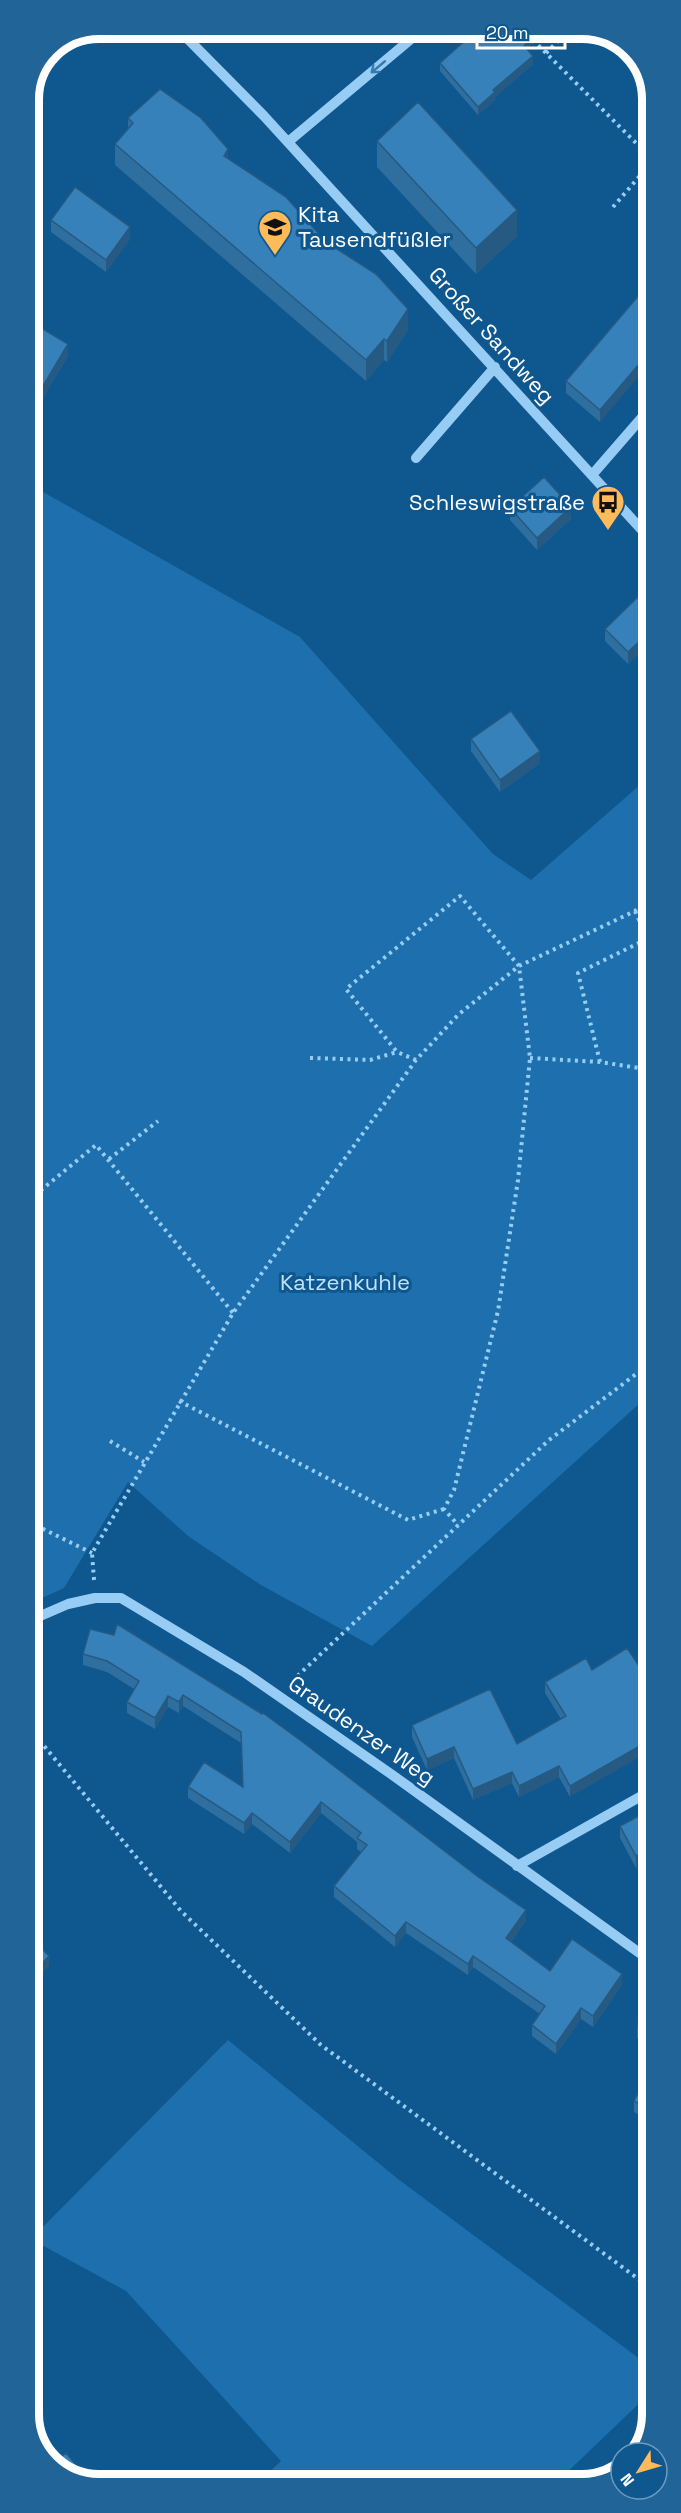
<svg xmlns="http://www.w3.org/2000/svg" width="681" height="2513" viewBox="0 0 681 2513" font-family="'Space Grotesk',sans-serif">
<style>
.green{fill:#1d70ad}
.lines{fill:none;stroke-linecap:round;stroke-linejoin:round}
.path{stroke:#97cdf4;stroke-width:4;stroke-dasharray:3 4.5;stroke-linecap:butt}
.minor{stroke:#97cdf4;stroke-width:10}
.wall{fill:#2e6f9f}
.shaded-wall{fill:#265a82}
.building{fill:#3681b9;stroke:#265a82;stroke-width:1.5}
.oneway{stroke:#377aad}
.labels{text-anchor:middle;stroke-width:6;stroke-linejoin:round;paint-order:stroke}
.poi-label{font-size:22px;fill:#fff;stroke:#0e578f;text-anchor:start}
.street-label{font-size:22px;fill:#fff;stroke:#0e578f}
.park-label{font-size:22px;fill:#bfe3fe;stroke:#0e578f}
.rim{fill:none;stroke:#fff;stroke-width:8}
</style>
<rect width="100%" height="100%" fill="#0e578f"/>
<!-- green -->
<path class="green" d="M29,484l271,153 193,217 38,26 110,-96 11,13v595l-280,254 -111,-61 -73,-49 -60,-54 -64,106 -35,16z
M228,2040l170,139 254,189v23l-96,92 -299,1 24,-23 -155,-170 -95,-52z"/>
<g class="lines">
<!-- path -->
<path class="path" d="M533,40l118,118
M546,53l24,-24
M613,207l38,-44
M635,911l17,38
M310,1058l60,2 27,-8
M530,1058l70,4 52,8
M416,1060l-19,-8 -51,-63 114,-93 59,70 11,92 -12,122 -20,131 -44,179 -10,19 14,16
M600,1062l-22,-89 69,-34
M109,1159l49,-38
M29,1200l67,-55 137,168
M179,1401l229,119 36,-11
M110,1441l34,21
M29,1522l63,31
M94,1580l-2,-27 141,-240 183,-253 43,-46 60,-48 116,-55 17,-15
M292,1681l257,-241 103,-78
M30,1729l151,182 140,134 331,244"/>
<!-- minor -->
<path class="minor" d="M178,29l86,87 387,424
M288,142l135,-113
M416,458l79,-91
M592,475l59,-68
M29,1624l9,-7 30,-13 27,-6h26l123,74 147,102 261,188
M517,1866l135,-76"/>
</g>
<!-- wall -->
<path class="wall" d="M527,50l6,14 -38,33v3l-17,15 -38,-44v-8z
M128,118l100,41 98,83 82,88 -21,32 -3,-2 -18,21 -251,-216v-21l13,-15z
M377,141l140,95 -41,38 -99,-107z
M51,220l79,19 -24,33 -55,-40z
M651,281l-51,141 -34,-29v-12z
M29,330l39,26 -25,42 -14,-8z
M651,447v18l-3,-3v-11z
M510,508l61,11 -34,31 -27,-30z
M651,596v67l-10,-11 -13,12 -23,-23v-12z
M471,739l69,24 -40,29 -29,-41z
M90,1629l436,292 -15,21 39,29 72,14 -29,42 -12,-8 -25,35 -24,-18v-11l8,-11 -67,-47 -5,8 -62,-42 -11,14 -61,-50v-11l27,-34 -4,-3v-7l-36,-29 -31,40 -38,-29 -8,10 -56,-36v-11h55l-2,-44 -58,-37 -4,7 -11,-6 -13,22 -28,-16v-11l7,-13 -27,-17 -24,-7v-11z
M586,1658l-16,139 -11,-20 -40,20 -7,-14 -39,17 -19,-42 -27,12 -15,-33v-12l105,19 44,-25 -16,-26v-11z
M652,1809v78l-11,-21 -5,2 -16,-30v-12z
M652,1997v49l-15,-8v-12z
M652,2066v56l-18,-10v-11z"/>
<!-- shaded-wall -->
<path class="shaded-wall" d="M539,29h7l-22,25v-8z
M533,56v8l-38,33v3l-17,15v-8l15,-17z
M228,149v21l-4,-14z
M517,210v26l-41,38v-26z
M130,227v12l-24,33v-12z
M408,309v21l-21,32v-21z
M384,339v21l-18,21v-21z
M68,344v12l-25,42v-12z
M651,350v12l-51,60v-12z
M571,507v12l-34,31v-12z
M641,640v12l-13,12v-12z
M540,751v12l-40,29v-12z
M183,1695v11l-4,7v-11z
M168,1696v11l-13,22v-11z
M652,1739v11l-82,47v-11z
M454,1747v11l-27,12v-11z
M559,1766v11l-40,20v-11z
M512,1772v11l-39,17v-11z
M321,1802v11l-31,40v-11z
M252,1813v11l-8,10v-11z
M641,1854v12l-5,2v-12z
M526,1910v11l-20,28v-11z
M406,1922v11l-11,14v-11z
M49,1956v10l-19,21v-11z
M473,1956v11l-5,8v-11z
M622,1974v11l-29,42v-11z
M581,2008v11l-25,35v-10z"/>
<!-- building -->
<path class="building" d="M478,29h61l-15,17 9,10 -40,34 2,2 -17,15 -38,-44z
M160,89l41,29 27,31 -4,7 62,41 40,45 50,32 32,35 -21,32 -3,-2 -18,21 -251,-216 18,-21 -5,-5z
M418,102l99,108 -41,38 -99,-107z
M75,187l55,40 -24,33 -55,-40z
M651,281v69l-51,60 -34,-29z
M33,323l35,21 -25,42 -14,-9v-47z
M651,447v7l-3,-3z
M544,477l27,30 -34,31 -27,-30z
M645,590l6,6v55l-10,-11 -13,12 -23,-23z
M511,711l29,40 -40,29 -29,-41z
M117,1624l145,90 1,-1 41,30 173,133 49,34 -20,28 44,33 22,-32 50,35 -29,42 -12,-8 -25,36 -24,-19 13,-19 -72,-50 -5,8 -62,-42 -11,14 -61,-50 33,-41 -10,-7 4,-5 -40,-31 -31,40 -38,-29 -8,10 -56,-36 16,-25 39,25 -2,-55 -58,-37 -4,7 -11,-6 -13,22 -28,-16 12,-21 -32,-20 -24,-7 7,-25 24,6z
M627,1648l16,24 9,-5v72l-82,47 -11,-20 -40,20 -7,-14 -39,17 -19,-42 -27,12 -15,-34 78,-36 27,55 49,-28 -21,-34 41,-24 6,12z
M652,1809v65l-11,-20 -5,2 -16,-30z
M30,1937l19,19 -19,20z
M652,1997v38l-15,-9z
M652,2066v45l-18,-10z
M66,2453l25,30 -38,-16 -2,-2z"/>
<!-- one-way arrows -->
<defs><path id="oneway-shaft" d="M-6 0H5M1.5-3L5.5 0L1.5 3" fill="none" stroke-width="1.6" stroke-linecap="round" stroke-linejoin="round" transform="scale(1.5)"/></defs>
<use class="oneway" href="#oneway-shaft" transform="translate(378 67) rotate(140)"/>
<!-- icons -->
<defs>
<symbol id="school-pin" viewBox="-11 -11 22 30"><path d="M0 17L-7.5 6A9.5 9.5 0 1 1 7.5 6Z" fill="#ffba5a" stroke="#0e578f"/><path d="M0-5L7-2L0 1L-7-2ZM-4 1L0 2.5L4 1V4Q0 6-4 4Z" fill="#111"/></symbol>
<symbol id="bus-pin" viewBox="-11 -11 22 30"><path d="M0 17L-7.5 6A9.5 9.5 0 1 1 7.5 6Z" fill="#ffba5a" stroke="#0e578f"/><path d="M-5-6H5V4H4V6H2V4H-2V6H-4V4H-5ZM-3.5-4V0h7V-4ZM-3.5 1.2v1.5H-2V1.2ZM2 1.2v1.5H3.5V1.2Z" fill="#111"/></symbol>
</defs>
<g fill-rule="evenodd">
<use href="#school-pin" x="256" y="208" width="38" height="52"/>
<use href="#bus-pin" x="589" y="483" width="38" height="52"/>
</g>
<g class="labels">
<!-- poi labels -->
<g class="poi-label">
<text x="298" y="222">Kita<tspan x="298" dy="25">Tausendfüßler</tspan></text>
<text x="585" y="510" text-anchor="end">Schleswigstraße</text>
</g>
<!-- street labels -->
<g class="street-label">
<text transform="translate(492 335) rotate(48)" y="8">Großer Sandweg</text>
<text transform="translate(362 1730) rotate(35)" y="8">Graudenzer Weg</text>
</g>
<!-- park labels -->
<g class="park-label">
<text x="345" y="1290">Katzenkuhle</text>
</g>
</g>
<!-- crop -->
<path d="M0 0H681V2513H0ZM99 39H582A60 60 0 0 1 642 99V2414A60 60 0 0 1 582 2474H99A60 60 0 0 1 39 2414V99A60 60 0 0 1 99 39Z" fill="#216498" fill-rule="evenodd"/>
<path class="rim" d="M99 39H582A60 60 0 0 1 642 99V2414A60 60 0 0 1 582 2474H99A60 60 0 0 1 39 2414V99A60 60 0 0 1 99 39Z"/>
<!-- north arrow -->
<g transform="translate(639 2471) rotate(233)"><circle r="28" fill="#0e578f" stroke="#6e9abc" stroke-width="1.5"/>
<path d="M0-4.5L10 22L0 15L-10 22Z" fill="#ffba5a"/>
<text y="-9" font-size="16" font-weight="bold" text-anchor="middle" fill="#ffffff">N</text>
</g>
<!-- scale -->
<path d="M477 39v9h88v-9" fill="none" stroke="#ffffff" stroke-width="3"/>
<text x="486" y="39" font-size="18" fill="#ffffff" stroke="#0e578f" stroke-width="4.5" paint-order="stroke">20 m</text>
</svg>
